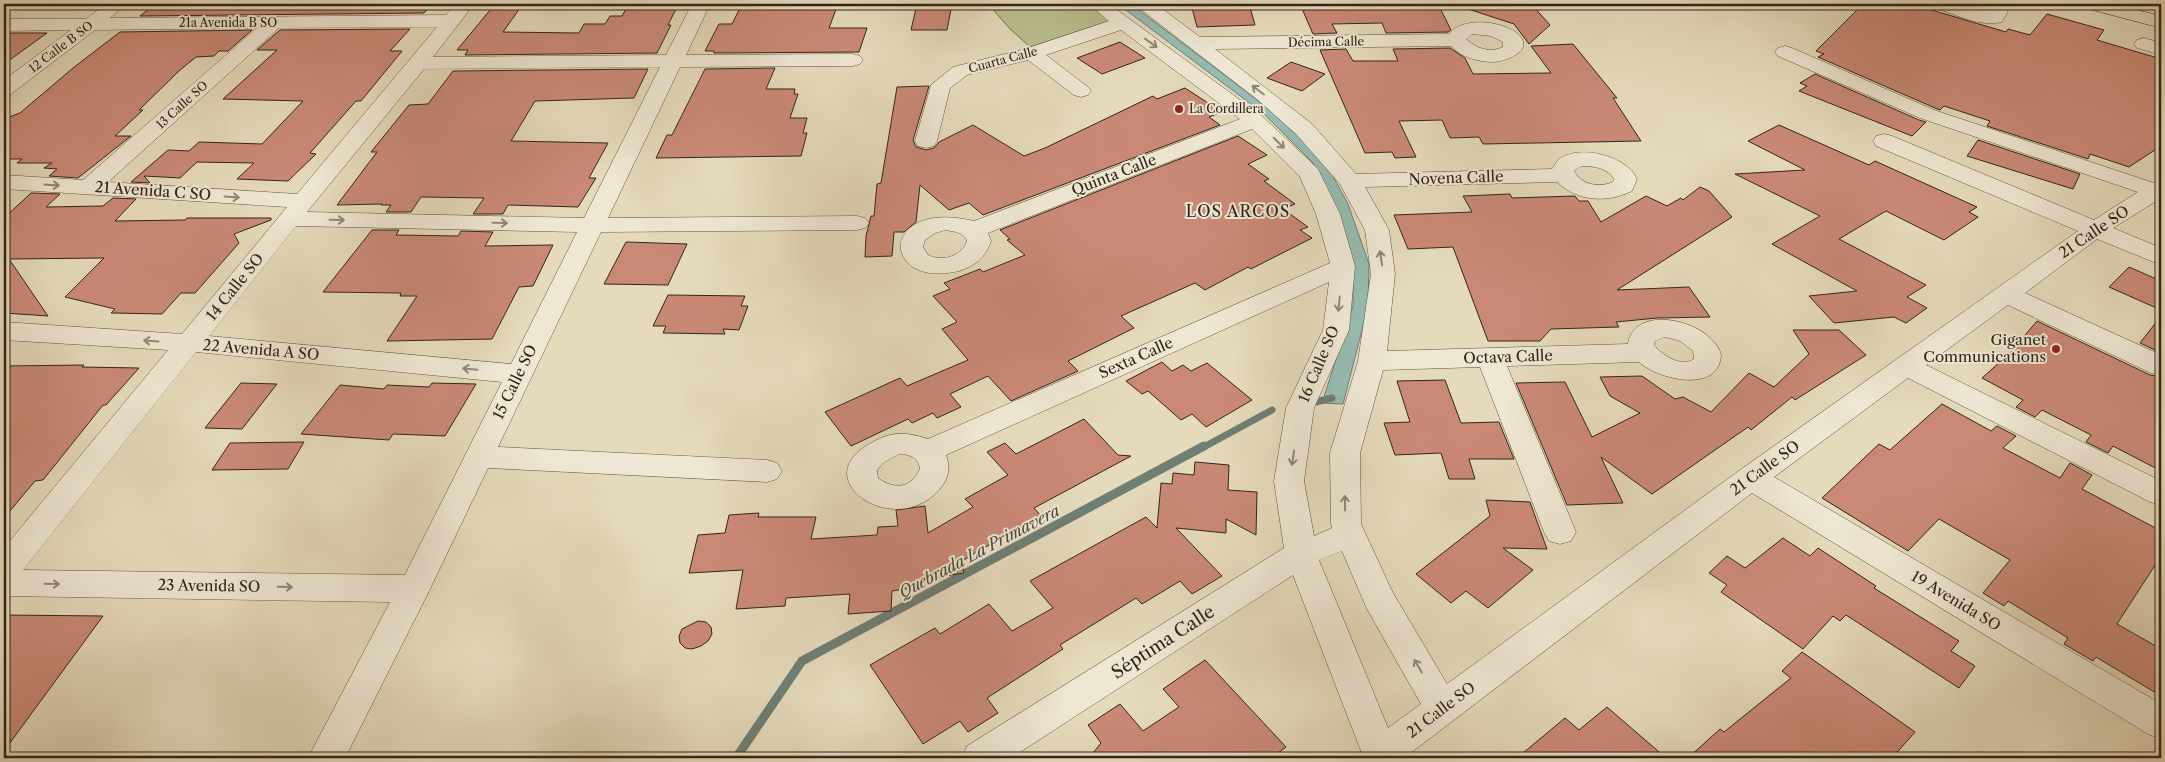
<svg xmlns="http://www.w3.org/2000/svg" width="2165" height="762" viewBox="0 0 2165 762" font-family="'Libre Caslon Text',serif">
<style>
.green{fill:#babe8d;stroke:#767252}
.water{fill:#96bbb1;stroke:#6e7f74}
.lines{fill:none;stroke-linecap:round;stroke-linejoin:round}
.stream-far1{stroke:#6e7f74;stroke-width:7}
.stream{stroke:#6e7f74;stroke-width:9}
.building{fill:#ca8977;stroke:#312518}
.minor-casing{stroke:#5e5241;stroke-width:1}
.highway-casing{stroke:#312518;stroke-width:1}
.minor{fill:#eee7d3;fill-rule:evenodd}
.highway{fill:#e5dabc;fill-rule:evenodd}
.oneway{stroke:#908676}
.poi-dot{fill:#8f2418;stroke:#eee7d3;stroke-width:2}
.labels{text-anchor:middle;stroke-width:4;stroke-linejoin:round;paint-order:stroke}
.far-street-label{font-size:12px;fill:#312518;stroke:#eee7d3}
.far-poi-label{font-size:12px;fill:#312518;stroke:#eee7d3;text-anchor:start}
.street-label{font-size:15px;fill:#312518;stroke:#eee7d3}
.poi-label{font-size:15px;fill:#312518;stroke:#eee7d3;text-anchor:end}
.neighbourhood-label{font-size:16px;letter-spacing:1px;fill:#312518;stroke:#eee7d3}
.water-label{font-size:16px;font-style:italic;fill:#4a4a3e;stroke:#eee7d3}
.near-street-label{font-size:18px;fill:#312518;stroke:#eee7d3}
</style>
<rect width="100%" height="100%" fill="#e5dabc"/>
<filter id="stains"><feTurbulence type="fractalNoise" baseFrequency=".004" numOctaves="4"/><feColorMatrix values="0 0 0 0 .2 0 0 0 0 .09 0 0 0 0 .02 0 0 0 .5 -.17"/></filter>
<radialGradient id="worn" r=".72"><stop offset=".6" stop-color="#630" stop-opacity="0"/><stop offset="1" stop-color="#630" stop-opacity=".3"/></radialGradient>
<!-- green -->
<path class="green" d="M988,4h115l18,13 -91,30 -20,-18z"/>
<!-- water -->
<path class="water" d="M1118,4h13l142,108 52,50 23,42 21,60 -1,43 -25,97 -21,-1 31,-97v-43l-18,-57 -22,-43 -49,-49z"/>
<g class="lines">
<!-- stream-far1 -->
<path class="stream-far1" d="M1307,404l25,-6
M1202,448l70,-38"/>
<!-- stream -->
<path class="stream" d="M736,758l66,-97 402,-215"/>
</g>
<!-- building -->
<path class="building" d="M155,4h277l-8,9 -284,3z
M495,4h28l-20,28 76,1 5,-9h21l5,-8h12l6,-11h40l-2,4h10l-8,16h3l-14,28 -192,2 3,-5h-11z
M742,4h96l-9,24h38l-8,24 -145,1v-2h-9l14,-27h13z
M917,4h35l-5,26h-36z
M1191,4h58l6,21 -58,2z
M1300,4h138l13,26 -3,2 -62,1 -4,-10 -50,1 5,9 -24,1z
M1465,4h66l19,21 -21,19 -15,-20 -49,-16z
M1863,4h48l95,28 2,-3 22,6 17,-21 57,16 -7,10 64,19v87l-32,21 -39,-13 -2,5 -101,-33 3,-5 -46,-15 -4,4 -5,-2 -117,-51 6,-3 -8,-3z
M410,29l-20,22h12l-41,50h-5l-46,52 6,1 -28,27 -51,-2 17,-16 -57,-1 -17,16 -36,-2 6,7 -19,-1 37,-32 21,1 10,-9 63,2 41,-43 -80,-2 54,-49h-20l23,-20z
M252,30l-24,21h-9l-5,5 -18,1 -16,13 -41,40h4l-28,26h16l-53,42 -29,-2 8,-7 -13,-1 8,-5h-35l5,-4h-18v-40l16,-6 53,-45 47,-36z
M4,33h43l-43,31z
M1120,42l25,16 -43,16 -25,-16z
M1573,44l44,54h-4l28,43 -158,3 -4,-7 -29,1 -8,-18 -43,1 17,36 -21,1 -3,-6 -27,1 -45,-103 26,-1 7,12h45l-5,-12 57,-1 15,10 8,16 78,-1 -20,-27z
M1291,62l34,12 -23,17 -35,-13z
M775,68l-9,21h29l-1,5h4l-8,24h17l-4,15h4l-6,23 -145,2 11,-23h5l33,-66z
M648,69l-14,29 -99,3 -24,40 97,2 -19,35h7l-18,29 -70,-2 -5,9h-30l11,-16 -63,-1 -10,15h-25l5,-7h-10l1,-1 -45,1 40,-53h-6l38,-47 19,-1 25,-33z
M1815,74l104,46 7,2 -14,14 -113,-45 8,-5 -7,-3z
M929,86l-16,54 3,7 10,3 8,-2 5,-6 34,-17 51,31 21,-8 108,-52 4,3 28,-11 37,24 -13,5 11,8 -237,90 -14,-12 -20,7 -29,-25 -4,37 -12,10h-10l-2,24 -27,1 1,-21 5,-20h3l3,-32 4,-1 16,-96z
M1779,125l90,40 6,-4 102,46 -8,5 9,5 -34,23 -58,-29 -47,28 87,46 -19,12 20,11 -21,15 -12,-6 -60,6 -25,-27 48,-5 -85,-47 48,-28 -85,-42 70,-4 -57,-29z
M1238,136l29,19 -19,9 21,15 -5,2 31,23 -12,5 25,18 -8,3 12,8 -61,31 -3,-2 -43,23 -10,-7 -74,33 13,12 -66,33 10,10 -67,30 -23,-25 -38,18 11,13 -24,11 -4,-5 -21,10 -4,-4 -57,27 -26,-34 75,-34 7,8 61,-26 -26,-31 15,-7 -24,-26 17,-7 -6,-6 36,-14 3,3 42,-17 -18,-15 3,-1 -10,-9z
M1978,140l102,34 -7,15 -106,-33z
M1700,187l9,4 23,26 -115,73 72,-3 21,30 -53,1 -41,4 3,5 -68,2 -11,12h-52l-35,-94 -45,2 -14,-34 78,-3 -9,-16 47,-2 2,4 63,-2 4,5h9l13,21 45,-26 21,10 14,-8 2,2z
M31,193l29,1 -14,13 57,-1 10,-8 23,1 -21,22 70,-1 2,-2h84v2l-37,14 5,9 -44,50h-14l-19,21 -51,-1 4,-4 -50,-12 39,-39 -95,1 39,57 -44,-3v-95z
M372,230h27l-3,5 62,1 3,-5 32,1 -8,14 68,-1 -20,41 -14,1 -27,52 -105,2 30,-45h-17l1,-3 -78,-1z
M626,242l61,2 -19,41 -64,-1z
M2129,267l32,14v29l-52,-23z
M668,295l77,1 -4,10h7l-9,24 -16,-1 2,5 -62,-1 3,-7h-13z
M2161,316v37l-21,-10z
M2037,321l113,54 11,2v94l-48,-25 -5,7 -22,-11 5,-7 -49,-25 -7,7 -19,-10 7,-7 -41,-22 28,-25z
M1793,330h46l27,25 -71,45 -3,-3 -41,33 -3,-3 -96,67 -51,-37 22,46 -56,2 -51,-122 49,-1 27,55 48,-24 -30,-17 -10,-19 42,-1 33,23 8,-2 28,15 38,-39 25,14 35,-33z
M1162,362l10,9 11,-6 8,6 16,-8 45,37 -46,27 -14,-13 -11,6 -33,-29 -6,3 -16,-13z
M84,365l-2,2 57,1 -33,37h-3l-60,75 -8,1 -31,37v-152z
M1445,380l16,43 38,-1 15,37h-45l6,20h-26l-8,-26 -46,2 -11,-32 26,-1 -13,-41z
M241,383l36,1 -35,45 -37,-1z
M432,383l44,1 -31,52 -52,-2 -4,6 -88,-6 39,-49 44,4 3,-4 42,2z
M1942,404l49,27 6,-5 19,10 -13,12 57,30 10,-15 22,12 -10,14 79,42v25l-44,68 44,25v47l-65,-39 -3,4 -29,-17 4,-6 -60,-37 -4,5 -21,-13 27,-33 -71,-41 -31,32 -86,-53 57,-54 11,6z
M1084,419l34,36 13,1 -97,52 6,7 -78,46 2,12 -38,6v7l-34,5 -1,20 -43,3 2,-20 -64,4 -1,8 -49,3 7,-39 -54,3 9,-38 27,-2 4,-18 30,-2 -1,4h58l-5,22 66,-4 1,-8 20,-1 -2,-16 29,-4 3,27 45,-26 -8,-8 43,-24 -21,-23 18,-9 11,11z
M304,442l-16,27 -76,1 18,-27z
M1195,462l34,3 -1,25 29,2 -1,43 -30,-16v14l-50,-5 46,48 -30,18 -12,-13 -38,23 -6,-6 -76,47 3,4 -76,49 11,15 -30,19 -8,-11 -37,23 -53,-79 65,-37 5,6 49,-30 23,27 41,-23 -23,-27 116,-64 11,11 4,-45 11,1 1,-11 21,2z
M1486,500l44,2 17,47 -44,-1 30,22 -45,38 -22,-17 -15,12 -35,-29 74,-58z
M1783,538l27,18 8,-8 58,38 -2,2 85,53 -8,10 24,15 -16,22 -113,-73 -6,6 -7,-5 -30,33 -82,-57 6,-7 -18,-12 18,-17 18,12z
M4,615l99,1 -99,135z
M698,621l8,1 5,5 1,7 -4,7 -7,5 -9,3 -7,-1 -5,-5 -1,-7 3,-7z
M1802,652l113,80 -23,26h-204l32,-29 4,3 67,-54 -9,-7z
M1205,660l81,87 -15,11h-182l12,-15 -13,-18 32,-21 23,27 36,-24 -16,-18z
M1607,707l59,51h-149l48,-40 14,12z"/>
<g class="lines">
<defs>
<path id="minor" d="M106,4h20l-16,14 336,-3 10,-11h18l-41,53 233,-2 26,-51h18l-24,51 167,-1 7,2 3,4 -3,4 -7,2 -173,1 -72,151 249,-2 8,2 4,5 -4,5 -8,2 -256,2 -103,215 269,13 10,3 5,8 -5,8 -10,3 -279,-14 -58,121 -85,169h-37l82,-156 -386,-6v-48l164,-198 -164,-10v-18l178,12 105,-127 -283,-18v-14l79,5 174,-152 -162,2 -84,64 -7,2v-16l67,-50 -67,1v-12h82zM437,27l-140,167 -189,-12 171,-154zM660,67l-76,151 -277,-6 117,-143zM296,226l281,6 -66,132 -302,-28zM196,352l306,30 -97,193 -382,-5z
M1089,4h20l153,112 56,53 22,45 15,52 -6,64 -35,78 -10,73 10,55 18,-8 -1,-4 -1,-71 28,-92 13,-87 -6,-44 -25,-46 -44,-50 -38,-34 -119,-92 -3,-4h20l44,33 249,-3c13,-17 49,-13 65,-3 25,17 -5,30 -21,31 -15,0 -32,-5 -42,-16l-236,3 97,75 44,50 196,-5c2,-3 5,-8 7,-10 21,-15 68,-3 78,20l-5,12c-25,12 -54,11 -75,-9l-192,5 24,43 6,44 -8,77 241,-7c6,-41 81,-25 93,10 -1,41 -64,25 -82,8l-132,4 69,166 -5,9 -11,3 -11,-3 -5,-9 -64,-165 -97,3 -23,83 1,71 32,69 54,91 293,-214 338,-239 -202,-85 -3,-5 3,-5 8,-2 8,2 202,84 44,-28 -218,-74 -142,-62 -3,-4 3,-4 7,-2 7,2 142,62 220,73 7,-2v17l-48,30 48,20v17l-64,-26 -72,54 136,62v20l-10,-2 -143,-68 -82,60 235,116v24l-11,-3 -242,-124 -134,99 387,227v35l-13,-5 -396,-241 -348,265h-46l3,-7 -68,-176 -282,183h-49l5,-12 317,-198 -10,-67 12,-73 37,-78 6,-48 -383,173c5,13 2,25 -7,35 -44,49 -130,-8 -73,-44 24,-15 37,-15 62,-7l402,-176 -14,-49 -16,-37 -48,-48 -264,104 3,8c-5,16 -16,25 -32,30 -79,19 -81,-73 15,-50l266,-102 -119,-89 -75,25 42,32 3,4 -3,4 -7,2 -7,-2 -46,-35 -61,15 -17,13 -13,53 -3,5 -8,2 -8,-2 -3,-5 16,-56 22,-18 72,-18 84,-28zM1472,34l19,2 12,6v5c-13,6 -26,2 -37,-8zM1582,166c12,0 26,2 32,13l-1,3c-13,6 -34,3 -39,-12zM946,230c9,2 18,2 21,11 -6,16 -25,21 -39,14l-5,-8 2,-7 10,-7zM1665,337l15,4 13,10 1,8c-13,9 -32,-4 -40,-14l1,-4zM899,454c11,0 19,4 21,14 -8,21 -26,22 -42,10l-1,-8 6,-7zM1342,551l25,58 54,95 -33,24 -69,-168z
M1933,4h26l24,7 -7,-3 -3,-4c11,0 28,-4 35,7l-6,11c-22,5 -46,-7 -66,-14z
M2147,4h14v4h-11z
M2144,38l17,5v12l-24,-7 -3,-4 3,-4z"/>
<path id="highway" d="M2082,4h30l49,12v12l-76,-20z"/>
</defs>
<!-- minor casing -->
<use href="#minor" class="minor-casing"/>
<!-- highway casing -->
<use href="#highway" class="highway-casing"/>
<!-- minor -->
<use href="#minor" class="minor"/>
<!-- highway -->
<use href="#highway" class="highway"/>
</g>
<!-- one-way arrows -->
<defs><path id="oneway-shaft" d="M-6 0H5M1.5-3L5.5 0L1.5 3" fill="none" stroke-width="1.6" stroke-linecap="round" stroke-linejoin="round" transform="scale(1.25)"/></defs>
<g class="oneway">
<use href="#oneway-shaft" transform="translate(1151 43) rotate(36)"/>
<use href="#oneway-shaft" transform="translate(1258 90) rotate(-143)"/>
<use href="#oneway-shaft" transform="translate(1279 143) rotate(45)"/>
<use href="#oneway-shaft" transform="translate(52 185) rotate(4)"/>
<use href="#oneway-shaft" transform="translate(232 197) rotate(4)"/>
<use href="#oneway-shaft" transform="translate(337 220) rotate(1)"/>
<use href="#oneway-shaft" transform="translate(500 223) rotate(1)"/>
<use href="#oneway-shaft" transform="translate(1381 258) rotate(-98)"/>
<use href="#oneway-shaft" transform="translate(1339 304) rotate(96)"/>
<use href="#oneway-shaft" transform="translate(151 341) rotate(-176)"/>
<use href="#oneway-shaft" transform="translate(470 369) rotate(-175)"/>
<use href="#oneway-shaft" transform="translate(1293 458) rotate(98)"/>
<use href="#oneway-shaft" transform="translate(1345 503) rotate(-91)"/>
<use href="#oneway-shaft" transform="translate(52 584) rotate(1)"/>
<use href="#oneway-shaft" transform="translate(285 587) rotate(1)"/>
<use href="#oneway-shaft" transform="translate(1418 666) rotate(-120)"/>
</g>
<!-- markers -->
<g class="poi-dot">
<circle cx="1179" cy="109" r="5"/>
<circle cx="2056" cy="349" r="5"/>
</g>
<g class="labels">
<!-- far-street labels -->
<g class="far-street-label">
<text x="228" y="27">21a Avenida B SO</text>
<text transform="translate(1326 42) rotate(-1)" y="4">Décima Calle</text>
<text transform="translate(61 47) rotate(-37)" y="4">12 Calle B SO</text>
<text transform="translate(1003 60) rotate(-15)" y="4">Cuarta Calle</text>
<text transform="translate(182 105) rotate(-42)" y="4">13 Calle SO</text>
</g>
<!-- far-poi labels -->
<g class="far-poi-label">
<text x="1189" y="113">La Cordillera</text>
</g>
<!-- street labels -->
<g class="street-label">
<text transform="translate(1114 175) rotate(-21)" y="5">Quinta Calle</text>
<text transform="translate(1456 178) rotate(-2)" y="5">Novena Calle</text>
<text transform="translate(153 191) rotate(4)" y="5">21 Avenida C SO</text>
<text transform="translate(2094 232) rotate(-34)" y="5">21 Calle SO</text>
<text transform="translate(235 287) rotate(-51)" y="5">14 Calle SO</text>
<text transform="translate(261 350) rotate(5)" y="5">22 Avenida A SO</text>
<text transform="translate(1508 357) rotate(-2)" y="5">Octava Calle</text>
<text transform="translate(1136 358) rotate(-24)" y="5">Sexta Calle</text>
<text transform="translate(1319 364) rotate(-67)" y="5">16 Calle SO</text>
<text transform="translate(515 382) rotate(-64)" y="5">15 Calle SO</text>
<text transform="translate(1765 468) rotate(-36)" y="5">21 Calle SO</text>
<text transform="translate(209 586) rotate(1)" y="5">23 Avenida SO</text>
<text transform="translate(1956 601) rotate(31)" y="5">19 Avenida SO</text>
<text transform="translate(1441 710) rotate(-37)" y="5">21 Calle SO</text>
</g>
<!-- poi labels -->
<g class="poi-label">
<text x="2046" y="345">Giganet<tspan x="2046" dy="17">Communications</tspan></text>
</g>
<!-- neighbourhood labels -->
<g class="neighbourhood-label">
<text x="1238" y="217">LOS ARCOS</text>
</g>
<!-- water labels -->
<g class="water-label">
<text transform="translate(979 551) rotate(-28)" y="6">Quebrada La Primavera</text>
</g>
<!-- near-street labels -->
<g class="near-street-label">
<text transform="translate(1163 642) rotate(-33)" y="6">Séptima Calle</text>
</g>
</g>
<!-- margin -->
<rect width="2165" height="762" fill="none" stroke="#e5dabc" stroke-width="20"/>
<rect x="5" y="5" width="2155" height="752" fill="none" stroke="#312518" stroke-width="2.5"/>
<rect x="10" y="10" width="2145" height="742" fill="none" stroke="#312518"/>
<rect width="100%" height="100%" filter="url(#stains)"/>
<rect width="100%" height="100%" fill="url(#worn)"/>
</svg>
